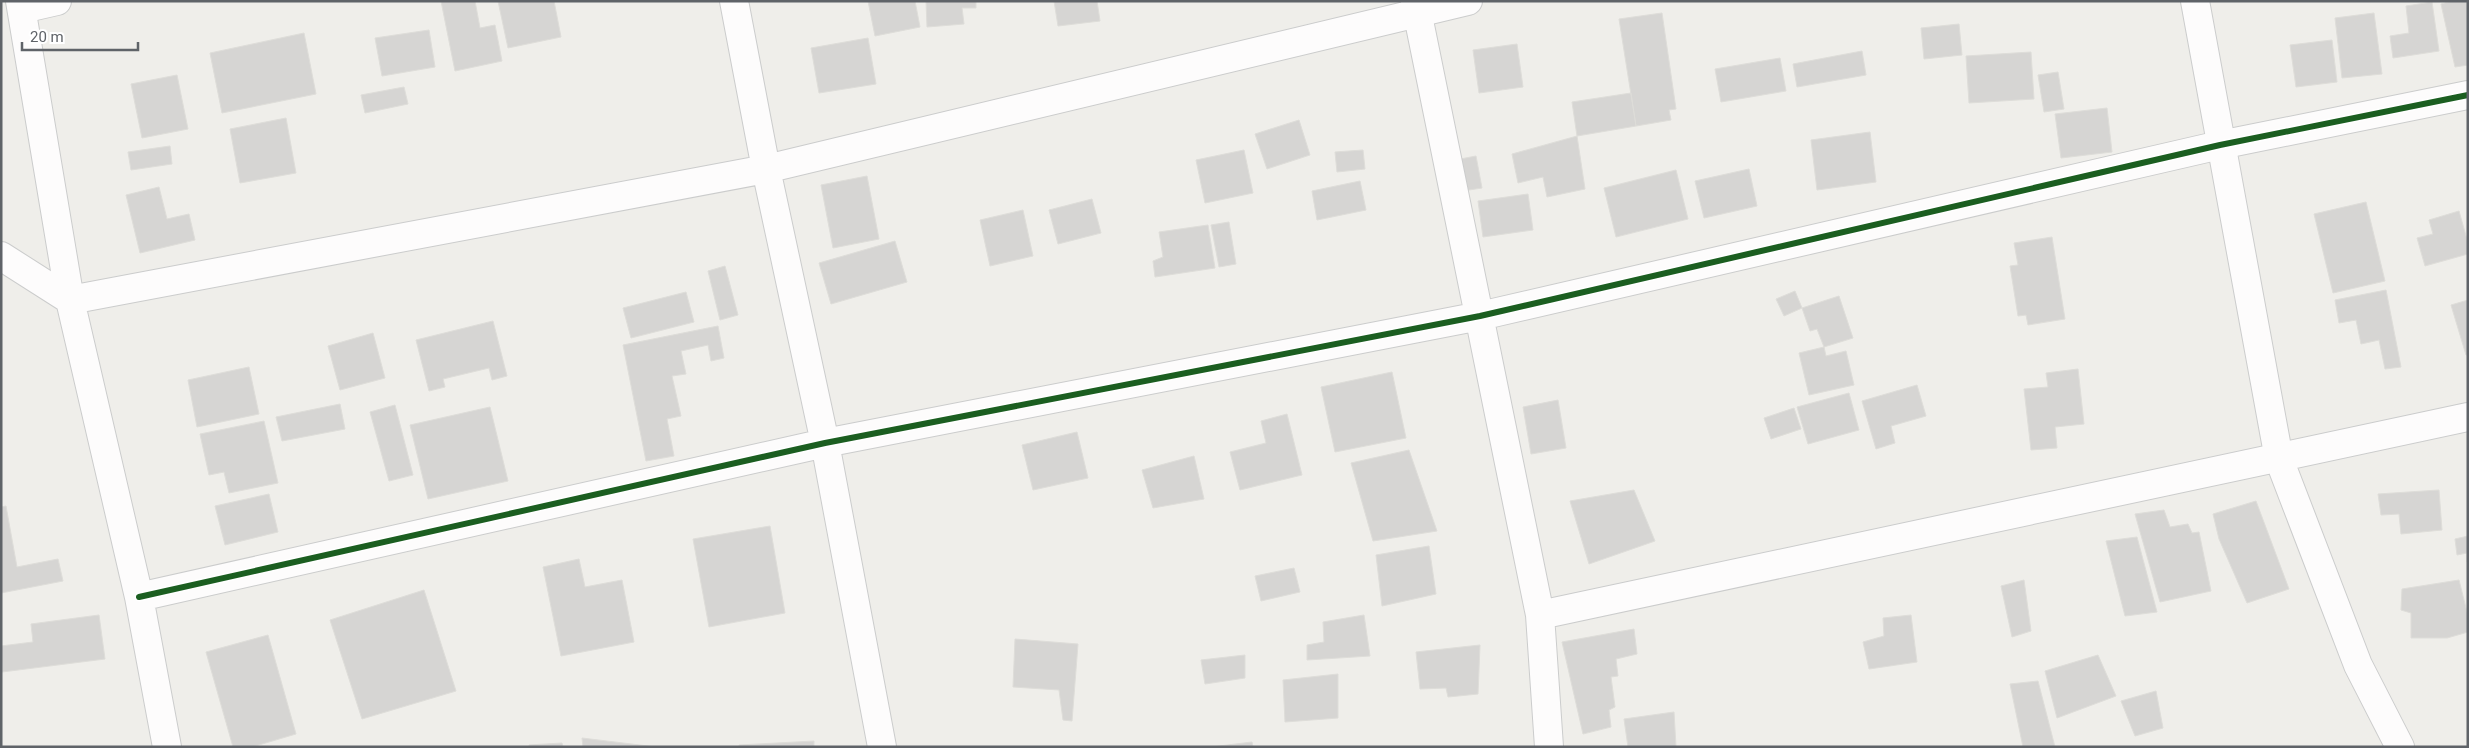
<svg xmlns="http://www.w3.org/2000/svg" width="2469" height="748" viewBox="0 0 2469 748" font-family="Roboto,sans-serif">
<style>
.building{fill:#d6d5d3;stroke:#deddd9}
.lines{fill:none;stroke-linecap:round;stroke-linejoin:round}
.minor-casing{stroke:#cbcccc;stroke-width:30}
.minor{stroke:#fdfcfc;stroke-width:28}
.cycleway-casing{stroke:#fff;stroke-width:9}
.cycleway{stroke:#1b5e20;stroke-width:6}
</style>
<rect width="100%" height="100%" fill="#efeeea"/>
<!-- building -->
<path class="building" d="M441,1h34l5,27 15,-3 7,36 -47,10z
M498,1h56l7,36 -53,11z
M868,1h47l5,26 -45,9z
M926,1h50v7h-14l2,16 -37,3z
M1054,1h43l3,20 -42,5z
M2452,1h16v64l-13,2 -14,-63z
M2432,2l7,49 -46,7 -3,-22 19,-3 -3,-27z
M1662,13l14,96 -7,1 2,10 -35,6 -17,-107z
M2374,13l8,61 -40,4 -7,-60z
M1959,24l3,31 -38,4 -3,-31z
M429,30l6,37 -53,9 -7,-38z
M304,33l12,61 -94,19 -12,-60z
M868,38l8,46 -57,9 -8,-45z
M2332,40l5,42 -41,5 -6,-42z
M1517,44l6,43 -44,6 -6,-43z
M1862,51l4,24 -69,12 -4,-23z
M2031,52l3,47 -65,4 -3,-47z
M1780,58l6,33 -65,11 -6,-33z
M2058,72l6,37 -20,3 -6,-37z
M177,75l11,54 -46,9 -11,-54z
M404,87l4,17 -43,9 -4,-18z
M1631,93l5,33 -59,10 -5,-34z
M2107,108l5,44 -51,6 -6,-44z
M286,118l10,55 -56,10 -10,-54z
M1299,120l11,35 -43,14 -12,-35z
M1870,132l6,50 -59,8 -6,-50z
M1577,136l8,53 -38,8 -4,-20 -25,6 -6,-29z
M170,146l2,18 -41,6 -3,-18z
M1244,150l9,43 -48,10 -9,-43z
M1363,150l2,19 -28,3 -2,-20z
M1476,156l6,32 -26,4 -6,-31z
M1749,169l8,37 -53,12 -9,-37z
M1676,170l12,49 -72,18 -12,-49z
M867,176l12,63 -46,9 -12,-63z
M1360,181l6,29 -49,10 -5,-29z
M159,187l8,32 22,-5 6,26 -55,13 -14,-58z
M1528,194l5,36 -50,7 -5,-36z
M1092,199l9,34 -43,11 -9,-34z
M2366,202l19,79 -52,12 -19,-79z
M1023,210l10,46 -43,10 -10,-46z
M2459,211l9,32v11l-43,12 -8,-28 16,-4 -4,-14z
M1229,222l7,42 -17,3 -8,-42z
M1208,225l7,43 -60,9 -2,-16 10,-4 -4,-25z
M2052,237l13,82 -37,6 -2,-10 -8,1 -8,-50 8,-1 -4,-22z
M895,241l12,41 -76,22 -12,-41z
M725,266l13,49 -18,5 -12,-49z
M2386,290l15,77 -16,2 -6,-29 -18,4 -5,-24 -17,3 -4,-23z
M1795,291l7,17 -18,8 -8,-17z
M686,292l8,30 -63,16 -8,-30z
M1839,296l14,42 -29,9 -7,-18 -7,2 -8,-23z
M2468,300v55h-2l-15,-50z
M493,321l14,55 -15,4 -3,-12 -46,11 2,8 -16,4 -13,-51z
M718,326l6,32 -13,3 -3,-16 -27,6 5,23 -14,2 9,40 -14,3 7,37 -28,5 -23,-116z
M373,333l12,45 -45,12 -12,-44z
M1824,347l2,9 20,-5 8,34 -45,10 -10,-42z
M249,367l10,47 -62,13 -9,-47z
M2078,369l6,55 -29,3 2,21 -26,2 -7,-61 24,-2 -2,-14z
M1392,372l14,66 -71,14 -14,-65z
M1917,385l9,31 -35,10 4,17 -19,6 -14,-48z
M1849,393l10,37 -51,14 -11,-37z
M1558,400l8,48 -35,6 -8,-47z
M340,404l5,25 -63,12 -6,-24z
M395,405l18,70 -24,6 -19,-69z
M490,407l18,74 -80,18 -18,-74z
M1794,408l7,21 -30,10 -7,-21z
M1287,414l15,61 -62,15 -10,-38 36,-9 -5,-22z
M264,421l14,62 -49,10 -5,-21 -15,3 -9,-41z
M1077,432l11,46 -55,12 -11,-45z
M1409,450l28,81 -64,10 -22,-78z
M1194,456l10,43 -51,9 -11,-38z
M1634,490l21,51 -66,23 -19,-63z
M2439,490l3,40 -41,4 -2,-20 -18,1 -3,-21z
M269,494l9,38 -53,13 -10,-39z
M2256,501l33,88 -42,14 -28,-64 -6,-25z
M6,506l11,61 41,-8 5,22 -62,12v-86z
M2164,510l6,17 18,-3 4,9 7,-1 12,59 -51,11 -25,-88z
M770,526l15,87 -76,14 -16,-88z
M2468,536v26h-1v-9l-10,2 -2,-16z
M2137,537l20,75 -32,4 -19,-75z
M1429,546l7,48 -54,12 -6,-51z
M579,559l6,28 37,-7 12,62 -73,14 -18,-89z
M1294,568l6,24 -39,9 -6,-25z
M2024,580l7,51 -19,6 -11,-51z
M2459,580l9,36v16l-21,6h-36v-25l-10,-3 1,-21z
M424,590l32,101 -94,28 -32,-99z
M99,615l6,44 -103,13 -1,-26 32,-4 -2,-18z
M1364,615l6,41 -63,4v-15l17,-3 -1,-20z
M1911,615l6,47 -48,7 -6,-27 21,-6 -1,-18z
M1634,629l3,25 -21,5 2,17 -7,1 4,30 -6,3 2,17 -28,7 -21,-92z
M268,635l28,99 -44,13h-19l-27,-95z
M1015,639l63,5 -6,77 -9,-1 -4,-30 -46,-3z
M1480,645l-2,49 -30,3 -2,-9 -26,1 -4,-37z
M1245,655v23l-40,6 -4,-24z
M2098,655l18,41 -59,22 -12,-47z
M1338,674v44l-53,4 -2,-42z
M2038,681l17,66h-32l-13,-63z
M2156,691l7,37 -28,8 -14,-35z
M1674,712l2,35h-48l-4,-28z
M582,738l74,9h-73z
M814,741v6h-75v-2z
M1252,742l1,5h-42z
M562,743l1,4h-34v-2z"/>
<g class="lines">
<defs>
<path id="minor" d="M20,1l50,299 69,297 28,150
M734,1l32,168 59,274 57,304
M1415,1l125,614 9,132
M2195,1l84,458 79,206 42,82
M22,9l35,-8
M1,256l69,44 696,-131 702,-168
M139,597l686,-154 655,-127 740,-171 248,-50
M1540,615l928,-198"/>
</defs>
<!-- minor casing -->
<use href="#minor" class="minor-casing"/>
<!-- minor -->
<use href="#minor" class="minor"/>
<defs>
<path id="cycleway" d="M139,597l686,-154 655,-127 740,-171 248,-50"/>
</defs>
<!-- cycleway casing -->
<use href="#cycleway" class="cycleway-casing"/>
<!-- cycleway -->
<use href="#cycleway" class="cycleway"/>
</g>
<!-- border -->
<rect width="2469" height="748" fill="none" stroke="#5f6368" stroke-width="5"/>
<!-- scale -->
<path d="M22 42v8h116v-8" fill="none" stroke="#5f6368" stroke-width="2.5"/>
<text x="30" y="42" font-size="15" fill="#5f6368" stroke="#ffffff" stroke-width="4" paint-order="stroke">20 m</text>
</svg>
